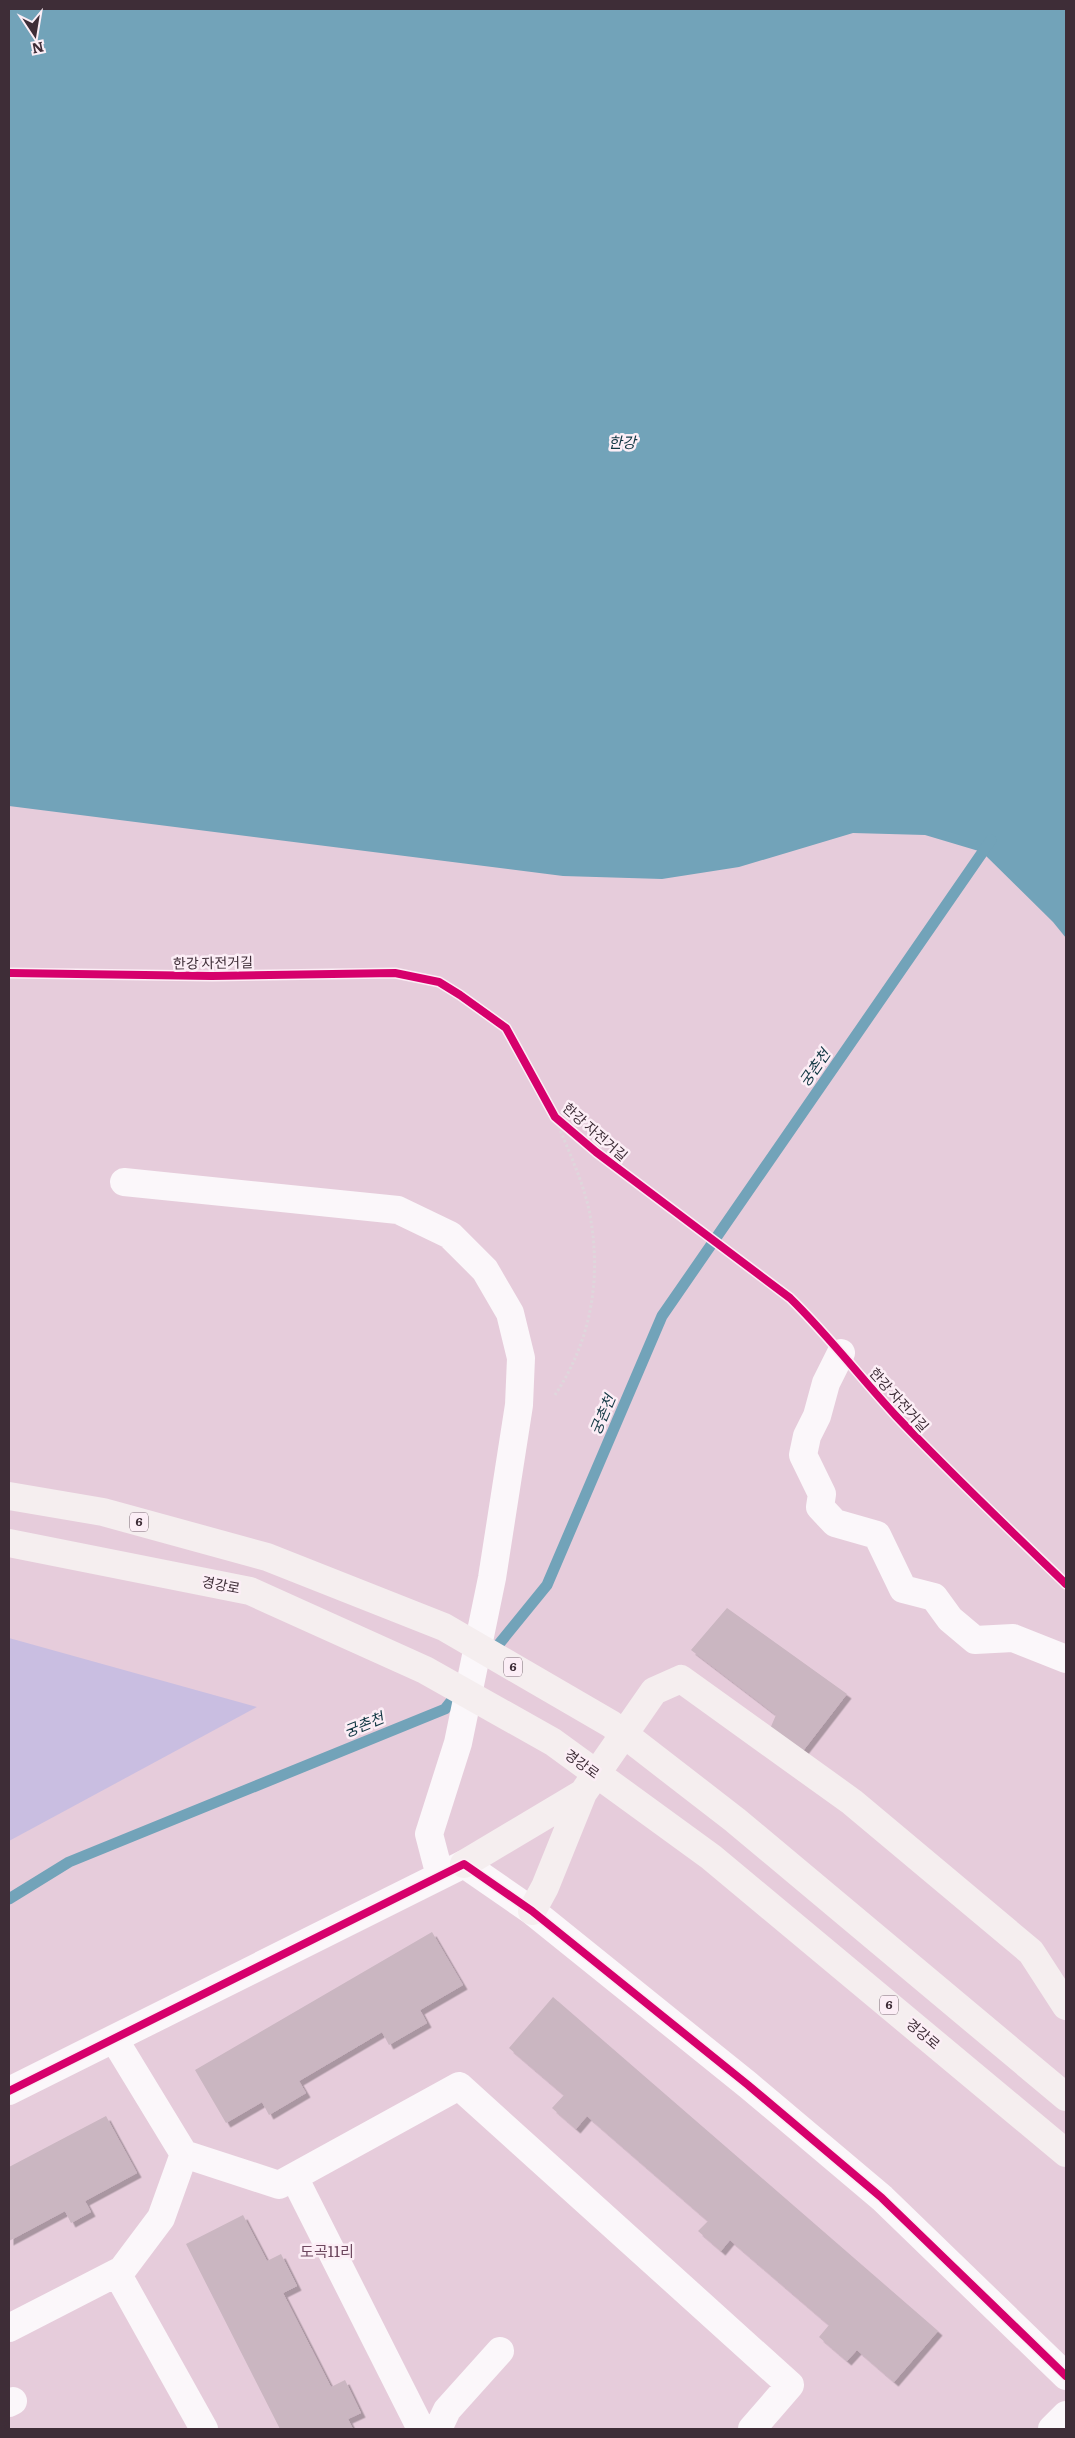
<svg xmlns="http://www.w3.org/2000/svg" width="1075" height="2438" font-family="Literata,'Noto Sans KR',serif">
  <defs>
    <filter id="shadow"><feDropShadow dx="4.5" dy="4.5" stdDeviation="0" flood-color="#0004"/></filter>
  </defs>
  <rect width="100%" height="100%" fill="#e6ccdb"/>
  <path fill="#c9bee1" d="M 9,1638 L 257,1707 L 9,1841 Z"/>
  <path fill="#72a3b9" d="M 9,9 L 1066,9 L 1066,938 L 1053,922 L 982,852 L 925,835 L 853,833 L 739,867 L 662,879 L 563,876 L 9,806 Z"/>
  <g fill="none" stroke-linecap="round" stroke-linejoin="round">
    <path stroke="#72a3b9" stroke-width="11" d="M 490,1655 L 547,1585 L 662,1316 L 991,840
      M 9,1899 L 69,1862 L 445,1709 L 460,1690"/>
  </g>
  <path fill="#cab6c1" filter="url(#shadow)" d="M 727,1608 L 847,1694 L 796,1760 L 766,1738 L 776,1715 L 691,1650 Z
    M 432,1932 L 463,1985 L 420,2010 L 427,2023 L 389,2045 L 382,2032 L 299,2081 L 306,2093 L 269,2115 L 262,2102 L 226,2123 L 195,2070 Z
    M 553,1997 L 938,2331 L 894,2382 L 857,2350 L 847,2361 L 819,2337 L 829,2325 L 730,2240 L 721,2251 L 698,2231 L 708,2221 L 587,2116 L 576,2129 L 552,2108 L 564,2095 L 509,2048 Z
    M 106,2116 L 137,2173 L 85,2201 L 91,2212 L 71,2223 L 65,2211 L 9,2241 L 9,2167 Z
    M 243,2215 L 267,2261 L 281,2254 L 297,2286 L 283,2293 L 331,2387 L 345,2380 L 361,2413 L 348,2419 L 353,2429 L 280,2429 L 186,2244 Z"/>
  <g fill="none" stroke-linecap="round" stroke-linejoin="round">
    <path stroke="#dfd7dc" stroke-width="3" stroke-dasharray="2.5 2.5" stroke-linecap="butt" d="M 555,1117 C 568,1151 586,1186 591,1221 C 601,1283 590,1342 555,1395"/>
    <path stroke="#fbf7fa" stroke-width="28" d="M 124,1182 L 398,1210 L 450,1235 L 485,1270 L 510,1313 L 521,1358 L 519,1405 L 492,1578 L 458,1743 L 429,1834 L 440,1876
      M 841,1353 L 826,1383 L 817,1416 L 807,1436 L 803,1455 L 822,1494 L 820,1507 L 835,1523 L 877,1535 L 903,1589 L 934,1597 L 950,1619 L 975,1640 L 1013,1638 L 1066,1659
      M 9,2091 L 464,1864 L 532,1911 L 748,2085 L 882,2198 L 1066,2376
      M 184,2154 L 279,2185 L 459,2086 L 790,2385 L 752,2429
      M 294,2177 L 421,2429
      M 117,2273 L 204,2429
      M 9,2328 L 122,2270 L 161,2218 L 184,2154 L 114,2039
      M 9,2403 L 13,2401
      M 438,2429 L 447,2410 L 500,2351
      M 1052,2429 L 1066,2415"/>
    <path stroke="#f5eeef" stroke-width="28" d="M 9,1496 L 103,1512 L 267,1557 L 444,1627 L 611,1724 L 735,1820 L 1066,2097
      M 9,1543 L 250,1591 L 425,1670 L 553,1742 L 711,1857 L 1066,2153
      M 464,1864 L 583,1793
      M 532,1911 L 545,1887 L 583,1793 L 654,1691 L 681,1679 L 852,1802 L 1031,1952 L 1066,2006"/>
    <g stroke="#fceef6" stroke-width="11">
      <path id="cycleway" d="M 9,973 L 212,976 L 395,973 L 439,982 L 460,995 L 506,1028 L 555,1117 L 596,1152 L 790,1298 C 828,1335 860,1377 896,1416 C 951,1474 1009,1529 1066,1584
        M 9,2091 L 464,1864 L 532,1911 L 748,2085 L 882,2198 L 1066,2376"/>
    </g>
    <use href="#cycleway" stroke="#d6006c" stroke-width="8"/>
  </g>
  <g text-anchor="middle" stroke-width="5" stroke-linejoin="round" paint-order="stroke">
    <g fill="#fceef6" stroke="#776770" stroke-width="1">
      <rect x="130" y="1512.5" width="18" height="19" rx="4"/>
      <rect x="504" y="1657.5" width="18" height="19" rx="4"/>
      <rect x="880" y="1995.5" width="18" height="19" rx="4"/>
    </g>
    <g font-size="12" font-weight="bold" fill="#3e2d37">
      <text x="139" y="1526">6</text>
      <text x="513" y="1671">6</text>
      <text x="889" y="2009">6</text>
    </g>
    <g font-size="14" fill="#3e2d37" stroke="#fceef6">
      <text transform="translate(213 963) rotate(-1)" y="5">한강 자전거길</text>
      <text transform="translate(595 1132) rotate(41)" y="5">한강 자전거길</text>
      <text transform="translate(899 1400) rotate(48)" y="5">한강 자전거길</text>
      <text transform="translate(221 1585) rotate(11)" y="5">경강로</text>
      <text transform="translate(582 1764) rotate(36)" y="5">경강로</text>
      <text transform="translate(923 2034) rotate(40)" y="5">경강로</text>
    </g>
    <g font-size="15" font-style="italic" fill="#103642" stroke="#fceef6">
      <text x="622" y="448">한강</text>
      <text transform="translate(815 1068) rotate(-55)" y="5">궁촌천</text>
      <text transform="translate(603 1415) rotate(-67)" y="5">궁촌천</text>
      <text transform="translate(364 1725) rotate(-22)" y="5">궁촌천</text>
    </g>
    <g font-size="15" fill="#6d475e" stroke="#fceef6">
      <text x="327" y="2257">도곡11리</text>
    </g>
  </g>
  <rect width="1075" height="2438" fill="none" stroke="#3e2d37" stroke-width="20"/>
  <g transform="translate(35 35) rotate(168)" stroke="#fceef6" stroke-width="4" paint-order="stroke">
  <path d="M0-4L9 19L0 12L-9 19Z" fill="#3e2d37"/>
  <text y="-8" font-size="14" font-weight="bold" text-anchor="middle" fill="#3e2d37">N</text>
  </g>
</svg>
